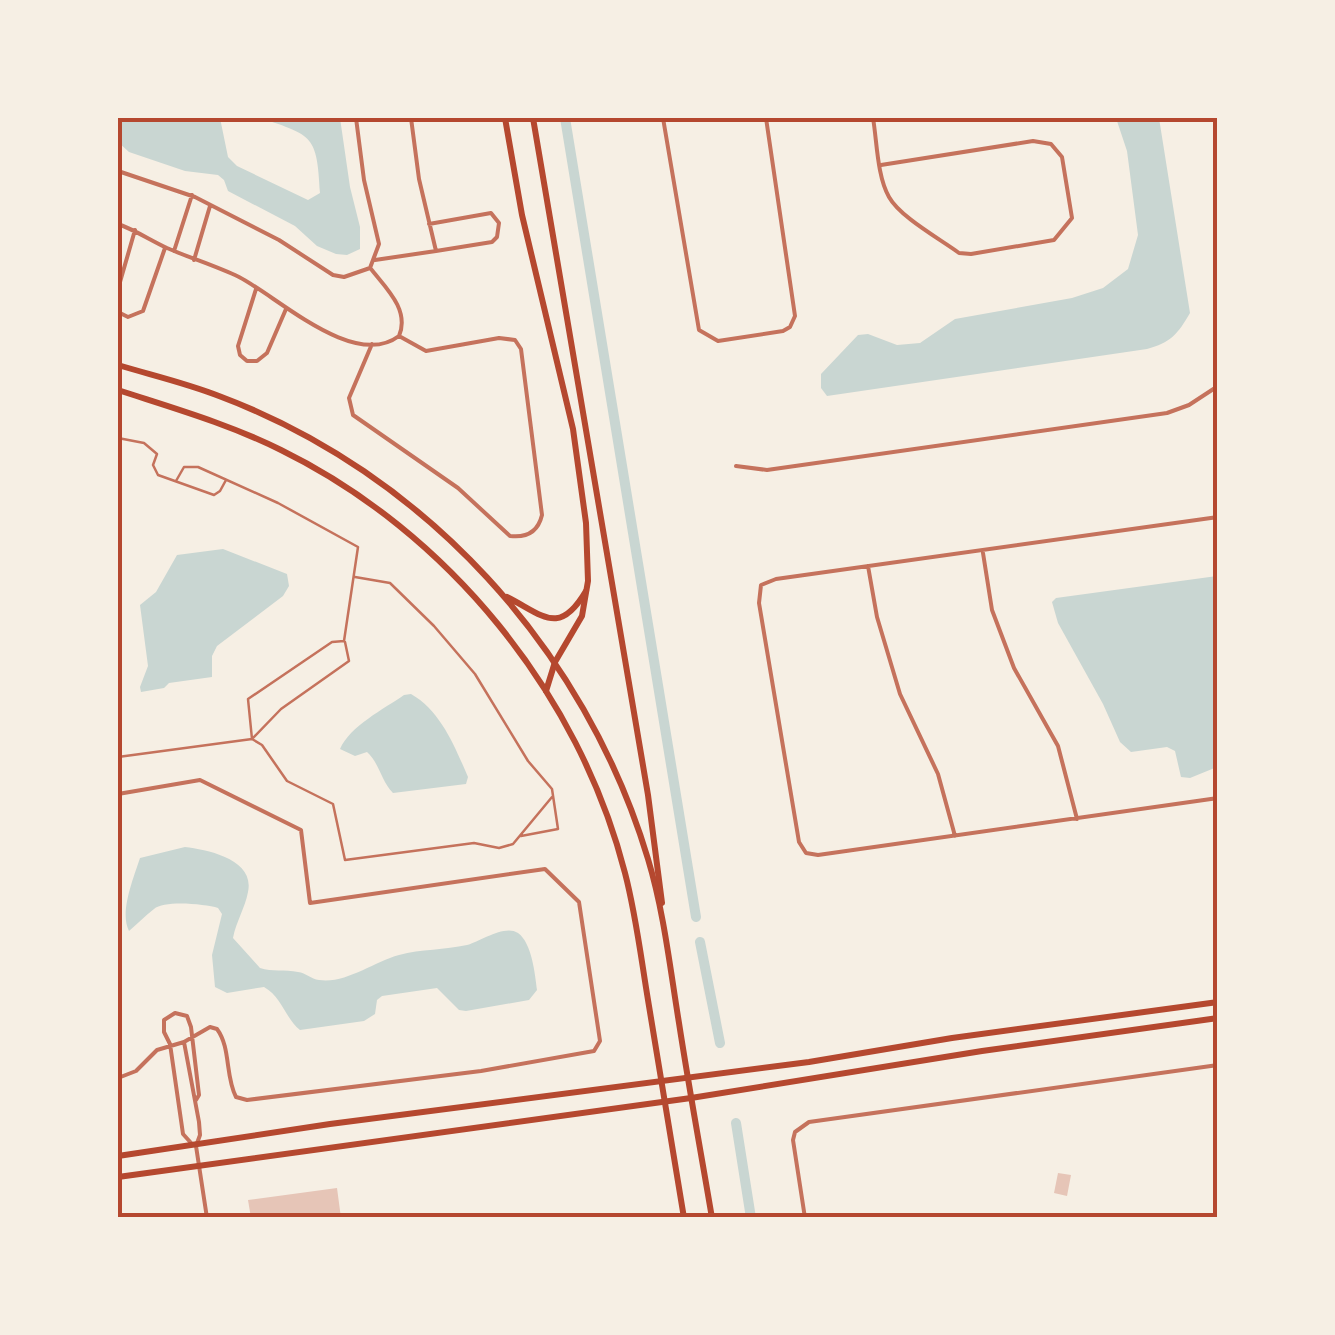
<svg xmlns="http://www.w3.org/2000/svg" width="1335" height="1335" font-family="Merriweather,serif">
  <rect width="100%" height="100%" fill="#f6efe4"/>
  <path fill="#c9d6d2" d="M 118,118 L 220,118 L 228,157 L 237,166 L 308,200 L 320,193 C 317,135 313,136 261,118 L 340,118 L 350,187 L 360,227 L 360,249 L 347,255 L 336,254 L 317,246 L 295,226 L 228,191 L 224,180 L 218,175 L 185,171 L 129,152 L 118,142 Z
    M 1116,118 L 1159,118 L 1190,313 C 1178,334 1170,343 1147,349 L 827,396 L 821,388 L 821,374 L 858,335 L 868,334 L 897,345 L 920,343 L 955,319 L 1072,298 L 1103,288 L 1128,269 L 1138,235 L 1127,151 Z
    M 223,549 L 287,574 L 289,586 L 283,596 L 217,646 L 212,656 L 212,677 L 169,683 L 164,688 L 141,692 L 140,687 L 148,666 L 140,605 L 156,592 L 177,555 Z
    M 1217,576 L 1217,767 L 1190,778 L 1181,777 L 1175,751 L 1167,747 L 1131,752 L 1120,742 L 1103,704 L 1058,623 L 1052,602 L 1056,598 Z
    M 411,694 C 441,711 455,747 468,777 L 466,784 L 393,793 C 381,781 380,764 367,752 L 355,756 L 340,749 C 350,726 384,709 404,695 Z
    M 185,847 C 208,850 255,859 248,892 C 245,908 236,922 233,938 L 260,968 C 272,972 285,969 298,972 C 306,973 311,979 319,980 C 346,984 373,962 399,955 C 421,949 445,950 467,945 C 481,941 505,924 518,933 C 532,943 535,974 537,990 L 529,1000 L 466,1011 L 459,1010 L 437,988 L 382,996 L 377,1000 L 375,1014 L 364,1021 L 300,1030 C 285,1018 282,997 264,987 L 227,993 L 215,987 L 212,955 L 222,914 L 218,908 C 205,904 164,900 154,909 C 145,916 138,923 129,931 C 119,912 134,877 140,858 Z"/>
  <g fill="none" stroke-linecap="round" stroke-linejoin="round">
    <path stroke="#c9d6d2" stroke-width="10" d="M 565,118 L 696,917
      M 700,942 L 720,1043
      M 736,1123 L 751,1218"/>
  </g>
  <path fill="#e6c5b7" d="M 1058,1173 L 1071,1175 L 1067,1196 L 1054,1193 Z
    M 337,1188 L 341,1218 L 251,1218 L 248,1200 Z"/>
  <g fill="none" stroke-linecap="round" stroke-linejoin="round">
    <path stroke="#c5725c" stroke-width="2.5" d="M 118,438 L 144,443 L 157,454 L 153,465 L 158,475 L 214,495 L 220,491 L 226,480
      M 176,481 L 184,467 L 198,467 L 278,503 L 358,547 L 344,641 L 332,642 L 248,699 L 252,739 L 262,745 L 287,781 L 333,804 L 345,860 L 474,843 L 499,848 L 513,844 L 552,797
      M 355,577 L 390,583 L 434,626 L 475,674 L 528,761 L 552,789 L 558,829 L 521,836
      M 118,757 L 252,739 L 281,709 L 349,661 L 345,642"/>
    <path stroke="#c5725c" stroke-width="4" d="M 663,118 L 699,330 L 718,341 L 783,331 L 790,327 L 795,316 L 766,118
      M 873,118 C 877,141 877,176 889,197 C 900,217 940,239 959,253 L 971,254 L 1054,240 L 1072,218 L 1062,157 L 1051,144 L 1033,141 L 881,165
      M 118,171 L 195,197 L 279,240 L 333,275 L 344,277 L 370,268 L 379,244 L 364,180 L 356,118
      M 118,224 C 135,230 150,240 167,248 C 190,258 216,266 239,277 C 278,297 354,370 399,336 C 410,310 386,288 371,269
      M 429,224 L 491,213 L 499,223 L 497,237 L 492,242 L 436,251
      M 174,251 L 192,195
      M 194,260 L 210,206
      M 375,260 L 436,251 L 419,179 L 411,118
      M 118,289 L 135,230
      M 256,289 L 238,346 L 240,355 L 247,361 L 257,361 L 267,353 L 286,309
      M 118,312 L 128,317 L 143,311 L 165,248
      M 372,344 L 349,398 L 353,415 L 458,488 L 510,536 C 527,538 538,532 542,515 L 521,349 L 515,340 L 499,338 L 426,351 L 399,336
      M 736,466 L 767,470 L 1167,413 L 1189,405 L 1218,386
      M 1218,517 L 776,579 L 761,585 L 759,603 L 799,842 L 806,853 L 818,855 L 1218,798
      M 983,553 L 992,610 L 1014,668 L 1058,746 L 1077,819
      M 868,566 L 877,617 L 900,694 L 938,774 L 955,836
      M 118,794 L 200,780 L 301,830 L 310,903 L 545,869 L 579,902 L 600,1041 L 594,1051 L 481,1071 L 247,1100 L 236,1097 C 225,1076 231,1048 217,1029 L 210,1027 L 184,1042 L 157,1050 L 136,1071 L 118,1078
      M 184,1042 L 199,1122 L 200,1135 L 196,1146 L 207,1218
      M 192,1144 L 183,1134 L 170,1044 L 164,1032 L 164,1020 L 175,1013 L 187,1016 L 191,1027 L 199,1095 L 196,1100
      M 805,1218 L 793,1140 L 795,1132 L 809,1122 L 1218,1065"/>
    <path stroke="#b5482f" stroke-width="6" d="M 505,118 L 522,215 L 573,429 L 586,523 L 588,581 L 582,616 L 555,662 L 546,691
      M 533,118 L 648,795 L 662,903
      M 118,1156 L 330,1124 L 809,1062 L 952,1038 L 1218,1002
      M 118,1177 L 691,1098 L 982,1051 L 1218,1018"/>
    <path stroke="#b5482f" stroke-width="6" d="M 118,365 C 151,375 186,383 219,396 C 425,473 585,649 648,859 C 664,912 670,968 679,1023 C 689,1088 701,1153 712,1218
      M 118,390 C 173,408 229,424 281,450 C 448,532 579,693 625,873 C 636,915 641,958 648,1000 C 660,1073 672,1145 684,1218
      M 507,597 C 543,615 559,637 586,591"/>
  </g>
  <rect width="1335" height="1335" fill="none" stroke="#f6efe4" stroke-width="240"/>
  <rect x="120" y="120" width="1095" height="1095" fill="none" stroke="#b5482f" stroke-width="4"/>
</svg>
